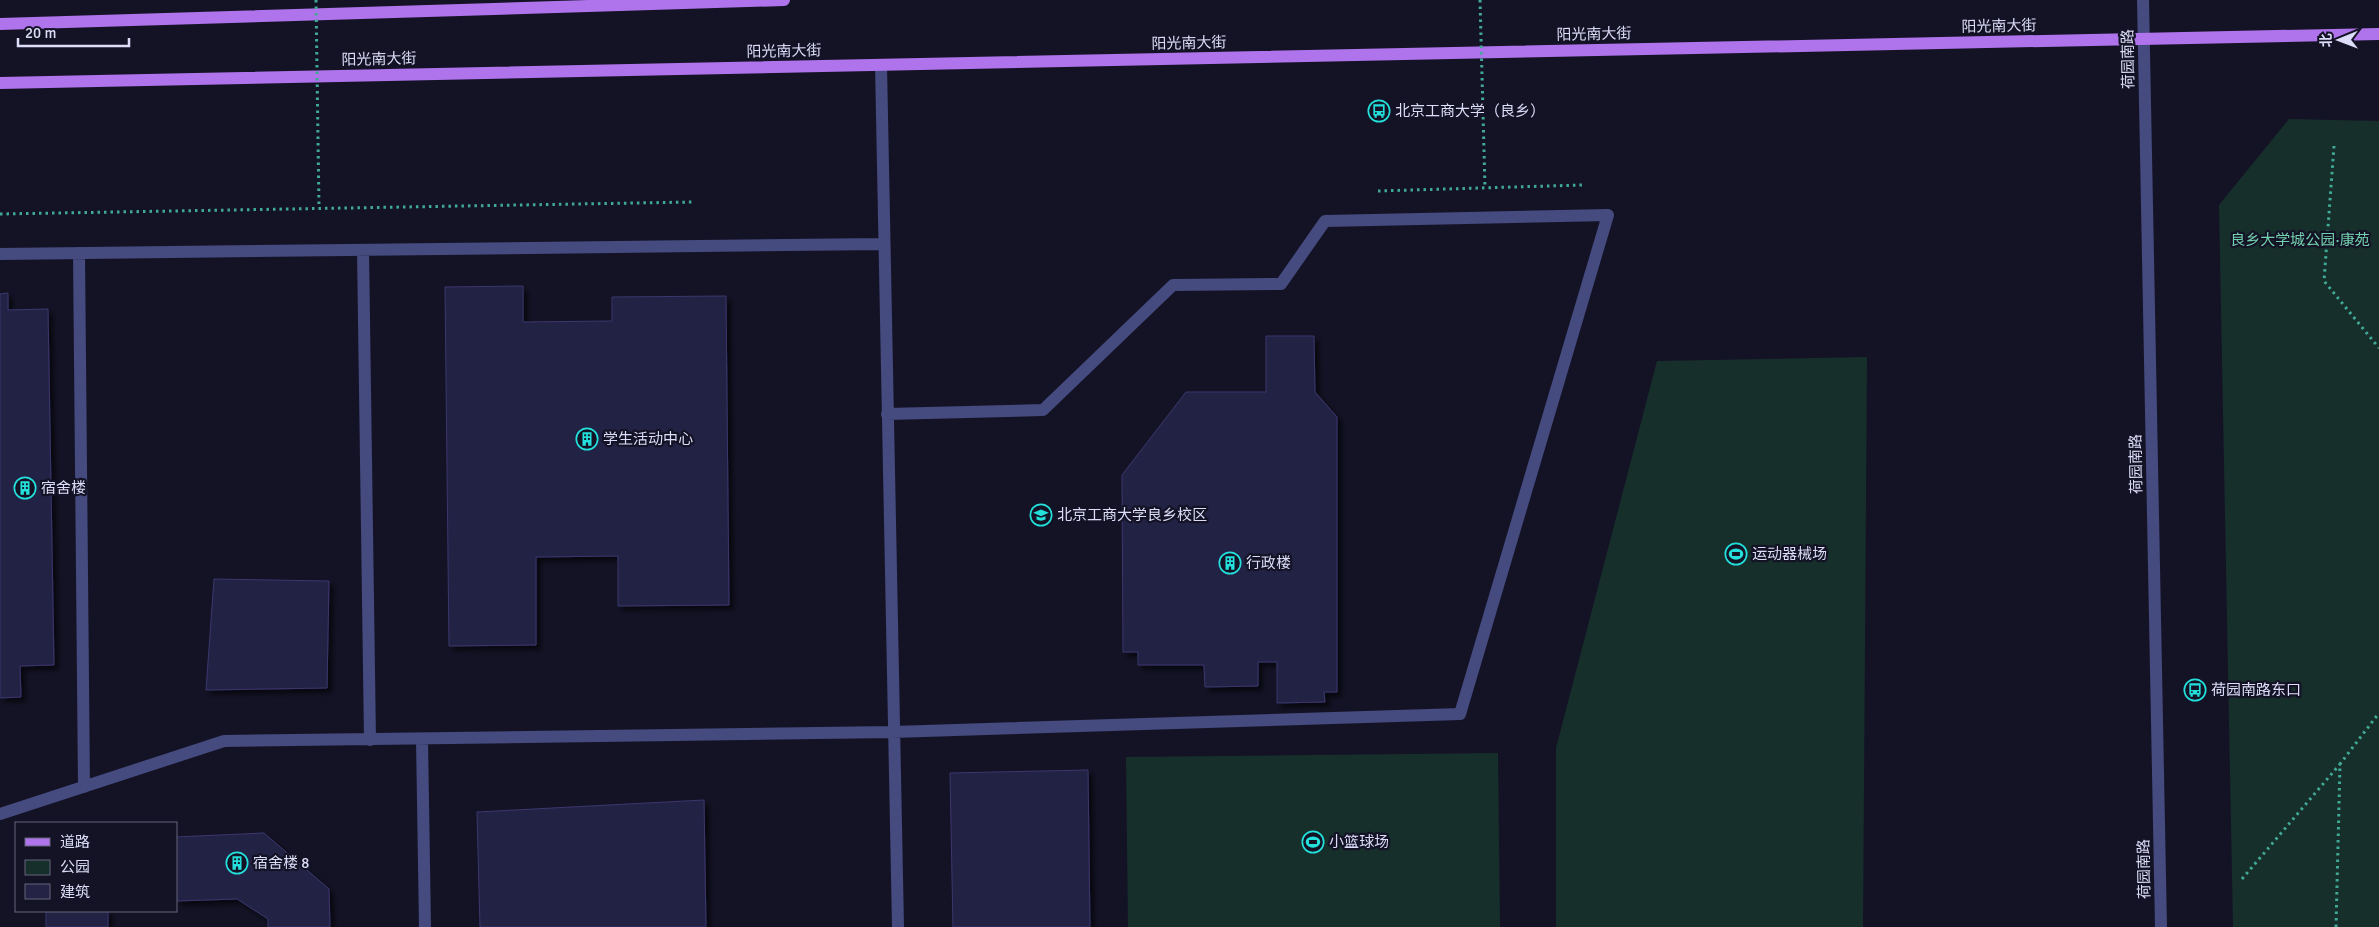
<svg xmlns="http://www.w3.org/2000/svg" width="2379" height="927" font-family="Signika,'Noto Sans SC',sans-serif">
  <defs>
    <filter id="shadow"><feDropShadow dx="4.5" dy="4.5" stdDeviation="2.5" flood-color="#0009"/></filter>
  </defs>
  <rect width="100%" height="100%" fill="#141326"/>
  <path fill="#172f2b" d="M 2289,119 L 2379,121 L 2379,927 L 2233,927 L 2219,205 Z
    M 1867,357 L 1863,927 L 1556,927 L 1556,748 L 1657,361 Z
    M 1498,753 L 1500,927 L 1128,927 L 1126,757 Z"/>
  <path fill="#242245" stroke="#3b376d" filter="url(#shadow)" d="M 523,286 L 523,322 L 612,321 L 612,297 L 726,296 L 729,605 L 618,606 L 618,556 L 536,557 L 536,645 L 449,646 L 445,287 Z
    M 8,293 L 8,310 L 48,309 L 54,665 L 20,666 L 21,697 L 0,698 L 0,294 Z
    M 1266,336 L 1314,336 L 1315,392 L 1337,417 L 1337,692 L 1324,692 L 1325,702 L 1277,703 L 1277,662 L 1258,662 L 1258,686 L 1205,687 L 1204,665 L 1138,665 L 1138,652 L 1123,652 L 1122,475 L 1186,392 L 1266,392 Z
    M 214,579 L 329,581 L 327,688 L 206,690 Z
    M 1088,770 L 1090,927 L 953,927 L 950,773 Z
    M 704,800 L 706,927 L 480,927 L 477,812 Z
    M 264,833 L 329,889 L 330,927 L 268,927 L 268,919 L 237,899 L 176,901 L 176,837 Z
    M 46,911 L 108,911 L 108,927 L 46,927 Z"/>
  <g fill="none" stroke-linecap="round" stroke-linejoin="round">
    <path stroke="#41aa97" stroke-width="3" stroke-dasharray="2.5 4" stroke-linecap="butt" d="M 2334,146 L 2324,281 L 2379,348
      M 1378,191 L 1582,185
      M 0,214 L 693,202
      M 2242,879 L 2340,764
      M 2336,927 L 2340,764 L 2379,713"/>
    <path stroke="#454a7f" stroke-width="12" d="M 2143,0 L 2161,927
      M 881,65 L 898,927
      M 363,250 L 370,740
      M 79,253 L 84,787
      M 0,254 L 883,244
      M 422,739 L 425,927
      M 0,814 L 224,741 L 893,732 L 1460,714 L 1608,215 L 1325,221 L 1281,284 L 1173,285 L 1043,410 L 887,414"/>
    <path stroke="#af73ec" stroke-width="12" d="M 0,24 L 784,0
      M 0,83 L 2379,34"/>
    <path stroke="#41aa97" stroke-width="3" stroke-dasharray="2.5 4" stroke-linecap="butt" d="M 316,0 L 319,208
      M 1480,0 L 1485,188"/>
  </g>
  <defs>
    <g id="bus-ring" transform="scale(1.125)"><circle r="9.5" fill="#141326" stroke="#23e0db" stroke-width="1.5"/><path d="M-5-6H5V4H4V6H2V4H-2V6H-4V4H-5ZM-3.5-4V0h7V-4ZM-3.5 1.2v1.5H-2V1.2ZM2 1.2v1.5H3.5V1.2Z" fill="#23e0db"/></g>
    <g id="building-ring" transform="scale(1.125)"><circle r="9.5" fill="#141326" stroke="#23e0db" stroke-width="1.5"/><path d="M-4-6H4V6H1V3H-1V6H-4ZM-2.5-4.3h1.7v1.8h-1.7ZM.8-4.3h1.7v1.8H.8ZM-2.5-1h1.7V.8h-1.7ZM.8-1h1.7V.8H.8Z" fill="#23e0db"/></g>
    <g id="university-ring" transform="scale(1.125)"><circle r="9.5" fill="#141326" stroke="#23e0db" stroke-width="1.5"/><path d="M0-5L7-2L0 1L-7-2ZM-4 1L0 2.5L4 1V4Q0 6-4 4Z" fill="#23e0db"/></g>
    <g id="stadium-ring" transform="scale(1.125)"><circle r="9.5" fill="#141326" stroke="#23e0db" stroke-width="1.5"/><path d="M0-5a6.5 5 0 1 0 0 10a6.5 5 0 1 0 0-10ZM-3.5-1.8h7v3.6h-7Z" fill="#23e0db"/></g>
  </defs>
  <g fill-rule="evenodd">
    <use href="#bus-ring" x="1379" y="111"/>
    <use href="#building-ring" x="587" y="439"/>
    <use href="#building-ring" x="25" y="488"/>
    <use href="#university-ring" x="1041" y="515"/>
    <use href="#stadium-ring" x="1736" y="554"/>
    <use href="#building-ring" x="1230" y="563"/>
    <use href="#bus-ring" x="2195" y="690"/>
    <use href="#stadium-ring" x="1313" y="842"/>
    <use href="#building-ring" x="237" y="863"/>
  </g>
  <g text-anchor="middle" stroke-width="4.5" stroke-linejoin="round" paint-order="stroke">
    <g font-size="15" fill="#ddddfa" stroke="#141326">
      <text transform="translate(1999 26) rotate(-1)" y="5">阳光南大街</text>
      <text transform="translate(1594 34) rotate(-1)" y="5">阳光南大街</text>
      <text transform="translate(1189 43) rotate(-1)" y="5">阳光南大街</text>
      <text transform="translate(784 51) rotate(-1)" y="5">阳光南大街</text>
      <text transform="translate(379 59) rotate(-1)" y="5">阳光南大街</text>
      <text transform="translate(2128 59) rotate(-91)" y="5">荷园南路</text>
      <text transform="translate(2136 464) rotate(-91)" y="5">荷园南路</text>
      <text transform="translate(2144 869) rotate(-91)" y="5">荷园南路</text>
    </g>
    <g font-size="15" fill="#ddddfa" stroke="#141326" text-anchor="start">
      <text x="1395" y="116">北京工商大学（良乡）</text>
      <text x="603" y="444">学生活动中心</text>
      <text x="41" y="493">宿舍楼</text>
      <text x="1057" y="520">北京工商大学良乡校区</text>
      <text x="1752" y="559">运动器械场</text>
      <text x="1246" y="568">行政楼</text>
      <text x="2211" y="695">荷园南路东口</text>
      <text x="1329" y="847">小篮球场</text>
      <text x="253" y="868">宿舍楼 8</text>
    </g>
    <g font-size="15" fill="#72d1ad" stroke="#141326">
      <text x="2300" y="245">良乡大学城公园·康苑</text>
    </g>
  </g>
  <rect x="15" y="822" width="162" height="90" fill="#141326" stroke="#64647b"/>
  <rect x="25" y="838" width="25" height="8" fill="#af73ec" stroke="#64647b"/>
  <text x="60" y="847" font-size="15" fill="#ddddfa">道路</text>
  <rect x="25" y="860" width="25" height="15" fill="#172f2b" stroke="#64647b"/>
  <text x="60" y="872" font-size="15" fill="#ddddfa">公园</text>
  <rect x="25" y="884" width="25" height="15" fill="#242245" stroke="#64647b"/>
  <text x="60" y="897" font-size="15" fill="#ddddfa">建筑</text>
  <g transform="translate(2339 40) rotate(269)" stroke="#141326" stroke-width="4" paint-order="stroke">
  <path d="M0-4L9 19L0 12L-9 19Z" fill="#ddddfa"/>
  <text y="-8" font-size="14" font-weight="bold" text-anchor="middle" fill="#ddddfa">北</text>
  </g>
  <path d="M18 38v8h111v-8" fill="none" stroke="#ddddfa" stroke-width="2.5"/>
  <text x="25" y="38" font-size="15" fill="#ddddfa" stroke="#141326" stroke-width="4" paint-order="stroke">20 m</text>
</svg>
